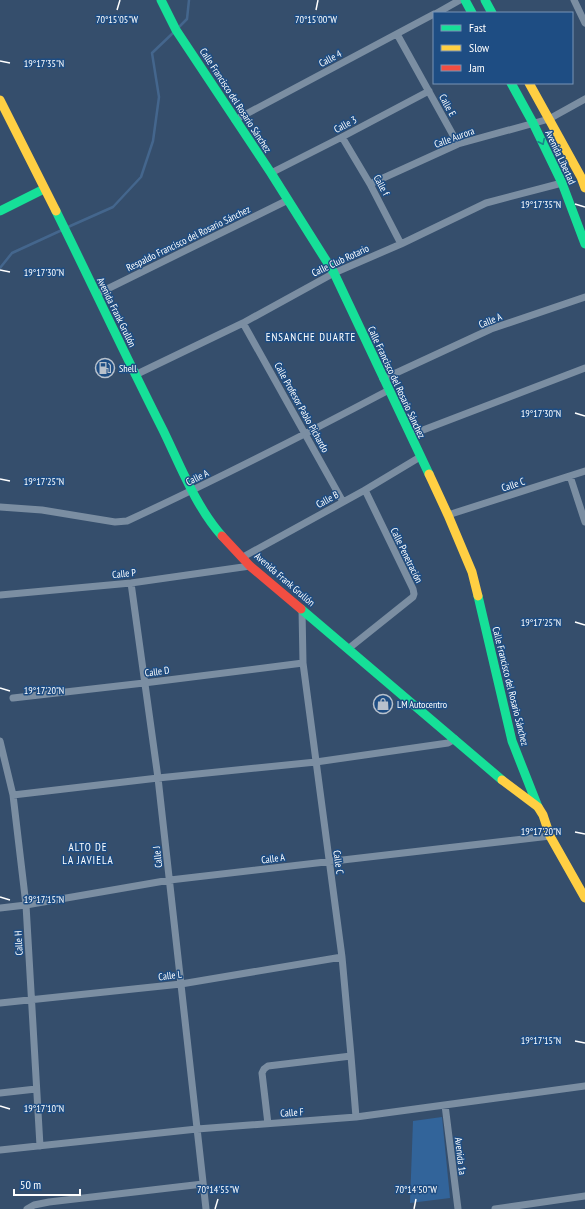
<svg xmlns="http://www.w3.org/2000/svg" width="585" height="1209" font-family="'PT Sans Narrow',sans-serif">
  <rect width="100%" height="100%" fill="#354e6c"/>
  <path fill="#32649a" d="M 442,1117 L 450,1198 L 410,1203 L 413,1121 Z"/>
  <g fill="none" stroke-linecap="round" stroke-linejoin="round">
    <path stroke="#44668d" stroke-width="2.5" d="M 178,28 L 187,19 L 189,0
      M 68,227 L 113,207 L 141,177 L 153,141 L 159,97 L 152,53 L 173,33
      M 0,268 L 12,253 L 62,230"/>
    <path stroke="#7b8ea2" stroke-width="7" d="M 574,0 L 585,23
      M 437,13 L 460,0
      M 397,34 L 458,144
      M 235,120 L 434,14
      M 342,137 L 370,184 L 401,244
      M 271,173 L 342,137 L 429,91
      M 370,184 L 458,144 L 549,119 L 585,99
      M 97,294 L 288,200
      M 243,323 L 343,502
      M 135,375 L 243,323 L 334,273 L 401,244 L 486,203 L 562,183
      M 383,379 L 491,329 L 585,297
      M 410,435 L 585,368
      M 570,476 L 585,522
      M 0,507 L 42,510 L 115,522 L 127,521 C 216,480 302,436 389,390
      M 448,515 L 585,471
      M 243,557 L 365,490 L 420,457
      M 131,583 L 158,778 L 206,1209
      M 0,595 L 131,583 L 250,566
      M 302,609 L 303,663 L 342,957 L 351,1056 L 356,1117
      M 348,649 L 413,597 L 414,594 L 413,589 L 365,490
      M 13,698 L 144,683 L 303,663
      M 0,741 L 13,795 L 26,905 L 40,1146
      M 13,795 L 158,778 L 316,762 L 448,743 L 455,739
      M 0,908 L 26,905 L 170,880 L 550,836
      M 0,1003 L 181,984 L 342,957
      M 0,1093 L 36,1089
      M 445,1105 L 458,1209
      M 268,1124 L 262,1073 L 264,1069 L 268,1066 L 351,1056
      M 0,1150 L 197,1129 L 356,1117 L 585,1086
      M 27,1209 L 34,1205 L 49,1202 L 203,1184
      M 495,1209 L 585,1196"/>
    <path stroke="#16e098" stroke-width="9" d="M 161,0 L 176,30 L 271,173 L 334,273 L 429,474
      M 465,0 L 472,13
      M 485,0 L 492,13
      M 511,83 L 533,123 L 562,183 L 585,244
      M 0,211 L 44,189
      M 56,211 C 92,284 126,357 163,430 C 180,465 196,507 222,536
      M 478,596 L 512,741 L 538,807
      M 301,609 L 502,780"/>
    <path stroke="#ffcf43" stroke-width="9" d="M 529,83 L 581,177 L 585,188
      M 0,100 L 56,211
      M 429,474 L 448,515 L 472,572 L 478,596
      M 502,780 L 538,807 L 543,815 L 550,836 L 585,898"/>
    <path stroke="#f24e42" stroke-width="9" d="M 222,536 L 250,566 L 301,609"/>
  </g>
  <defs><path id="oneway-chevron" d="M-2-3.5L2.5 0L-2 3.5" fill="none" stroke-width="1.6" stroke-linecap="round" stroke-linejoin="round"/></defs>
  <use stroke="#1b808a" href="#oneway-chevron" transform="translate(542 142) rotate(64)"/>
  <path fill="none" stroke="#fff" stroke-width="1.5" d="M 117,10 L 120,0M 316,10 L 318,0M 0,61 L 10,63M 575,204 L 585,207M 0,270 L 10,272M 575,413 L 585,416M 0,479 L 10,481M 575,622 L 585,625M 0,688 L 10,691M 575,832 L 585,834M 0,897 L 10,900M 575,1041 L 585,1043M 0,1106 L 10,1109M 215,1209 L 218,1199M 414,1209 L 416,1199"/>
  <defs>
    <g id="fuel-ring" transform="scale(1)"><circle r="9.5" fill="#1e4d83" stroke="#b8c1cc" stroke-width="1.5"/><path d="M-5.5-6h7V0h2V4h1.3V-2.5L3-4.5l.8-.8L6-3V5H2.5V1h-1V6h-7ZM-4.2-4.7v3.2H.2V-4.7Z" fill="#b8c1cc"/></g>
    <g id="shop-ring" transform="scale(1)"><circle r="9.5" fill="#1e4d83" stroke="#b8c1cc" stroke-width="1.5"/><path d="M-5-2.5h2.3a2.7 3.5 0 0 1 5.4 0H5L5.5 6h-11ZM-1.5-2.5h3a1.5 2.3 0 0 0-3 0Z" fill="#b8c1cc"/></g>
  </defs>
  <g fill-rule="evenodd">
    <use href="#fuel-ring" x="105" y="368"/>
    <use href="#shop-ring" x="383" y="704"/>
  </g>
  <g text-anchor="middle" stroke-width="3" stroke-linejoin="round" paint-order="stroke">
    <g font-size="10" fill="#fff" stroke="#1e4d83">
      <text transform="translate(330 58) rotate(-28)" y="4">Calle 4</text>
      <text transform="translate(236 100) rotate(57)" y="4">Calle Francisco del Rosario Sánchez</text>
      <text transform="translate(448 105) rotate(61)" y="4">Calle E</text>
      <text transform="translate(345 124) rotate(-28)" y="4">Calle 3</text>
      <text transform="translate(454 137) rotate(-20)" y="4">Calle Aurora</text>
      <text transform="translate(561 157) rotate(65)" y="4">Avenida Libertad</text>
      <text transform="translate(382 185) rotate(61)" y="4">Calle f</text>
      <text transform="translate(188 238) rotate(-26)" y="4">Respaldo Francisco del Rosario Sánchez</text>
      <text transform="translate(340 260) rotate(-25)" y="4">Calle Club Rotario</text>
      <text transform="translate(117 312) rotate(64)" y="4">Avenida Frank Grullón</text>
      <text transform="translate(490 320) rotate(-22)" y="4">Calle A</text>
      <text transform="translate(397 382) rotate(65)" y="4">Calle Francisco del Rosario Sánchez</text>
      <text transform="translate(302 407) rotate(61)" y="4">Calle Profesor Pablo Pichardo</text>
      <text transform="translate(197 477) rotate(-26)" y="4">Calle A</text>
      <text transform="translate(513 484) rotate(-18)" y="4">Calle C</text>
      <text transform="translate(327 499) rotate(-29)" y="4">Calle B</text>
      <text transform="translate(407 555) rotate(64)" y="4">Calle Penetración</text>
      <text transform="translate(124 573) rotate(-6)" y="4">Calle P</text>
      <text transform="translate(285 579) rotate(41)" y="4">Avenida Frank Grullón</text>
      <text transform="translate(157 671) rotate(-7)" y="4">Calle D</text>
      <text transform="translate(511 686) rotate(76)" y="4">Calle Francisco del Rosario Sánchez</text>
      <text transform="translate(157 857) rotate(-97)" y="4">Calle J</text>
      <text transform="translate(273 858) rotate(-7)" y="4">Calle A</text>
      <text transform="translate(339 862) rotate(82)" y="4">Calle C</text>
      <text transform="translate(18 943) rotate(-93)" y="4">Calle H</text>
      <text transform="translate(170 975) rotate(-7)" y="4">Calle L</text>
      <text transform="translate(292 1112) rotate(-4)" y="4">Calle F</text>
      <text transform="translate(461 1156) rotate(83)" y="4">Avenida 1a</text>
    </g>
    <g font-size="10" fill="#fff" stroke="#1e4d83" text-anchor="start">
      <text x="119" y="372">Shell</text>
      <text x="397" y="708">LM Autocentro</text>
    </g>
    <g font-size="11" letter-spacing="1" fill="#fff" stroke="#1e4d83">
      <text x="311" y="341">ENSANCHE DUARTE</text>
      <text x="88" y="851">ALTO DE<tspan x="88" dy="13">LA JAVIELA</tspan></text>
    </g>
  </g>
  <g font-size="10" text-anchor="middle" fill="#fff" stroke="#1e4d83" stroke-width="3" stroke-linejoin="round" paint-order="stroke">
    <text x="117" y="23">70°15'05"W</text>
    <text x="316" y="23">70°15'00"W</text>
    <text x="44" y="67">19°17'35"N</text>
    <text x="541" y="208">19°17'35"N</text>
    <text x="44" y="276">19°17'30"N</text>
    <text x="541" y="417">19°17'30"N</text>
    <text x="44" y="485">19°17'25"N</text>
    <text x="541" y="626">19°17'25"N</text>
    <text x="44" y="694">19°17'20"N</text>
    <text x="541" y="835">19°17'20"N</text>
    <text x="44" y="903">19°17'15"N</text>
    <text x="541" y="1044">19°17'15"N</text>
    <text x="44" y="1112">19°17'10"N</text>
    <text x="218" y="1193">70°14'55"W</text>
    <text x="416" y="1193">70°14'50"W</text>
  </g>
  <rect x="433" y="12" width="140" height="72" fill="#1e4d83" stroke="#7894b5"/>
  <rect x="441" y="25" width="20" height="6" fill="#16e098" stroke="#7894b5"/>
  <text x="469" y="32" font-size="12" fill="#ffffff">Fast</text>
  <rect x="441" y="45" width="20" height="6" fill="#ffcf43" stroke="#7894b5"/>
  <text x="469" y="52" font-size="12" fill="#ffffff">Slow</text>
  <rect x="441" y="65" width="20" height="6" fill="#f24e42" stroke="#7894b5"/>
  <text x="469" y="72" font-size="12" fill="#ffffff">Jam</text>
  <path d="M14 1189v6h66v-6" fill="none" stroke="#ffffff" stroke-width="2"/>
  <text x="20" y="1189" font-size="12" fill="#ffffff" stroke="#1e4d83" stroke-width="3" paint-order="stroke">50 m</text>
</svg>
